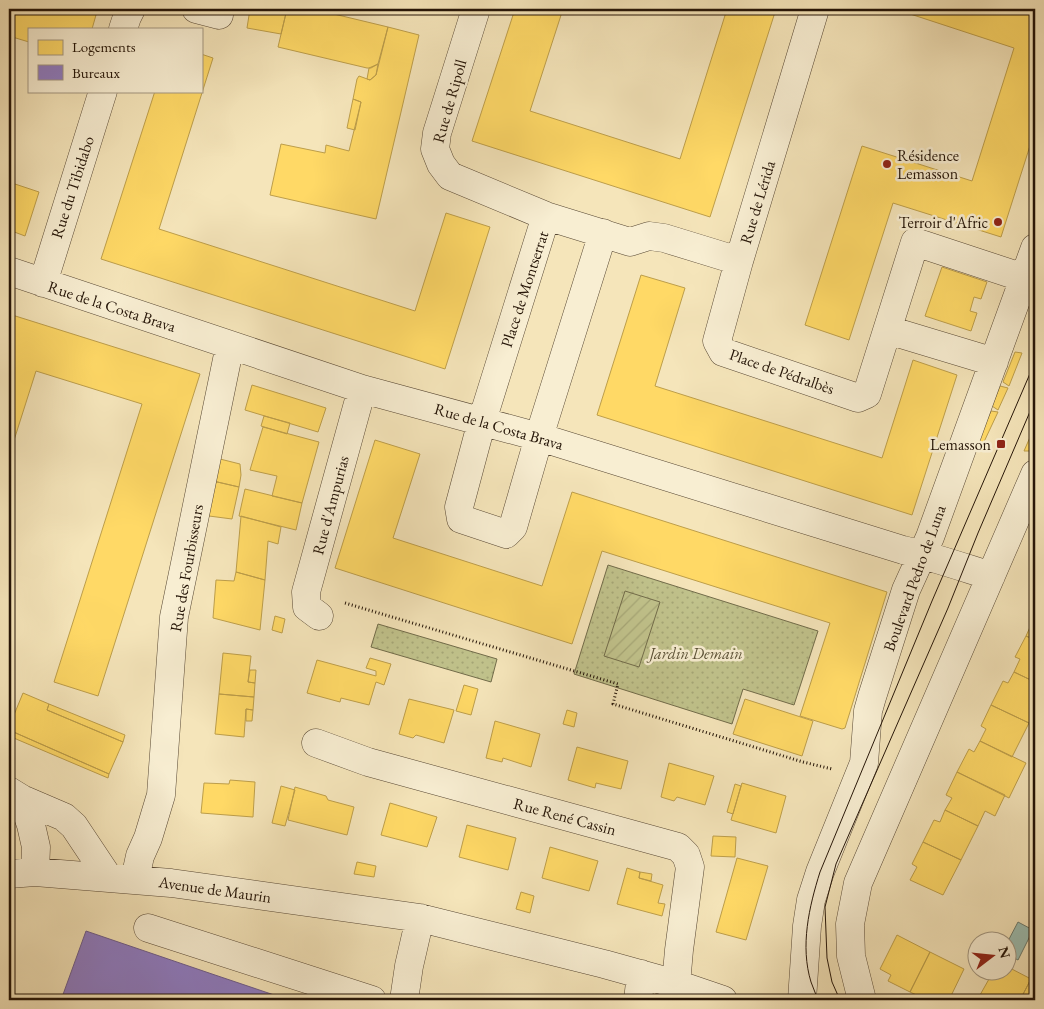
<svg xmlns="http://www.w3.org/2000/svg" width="1044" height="1009" font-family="'EB Garamond',serif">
  <defs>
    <pattern id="park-dots" width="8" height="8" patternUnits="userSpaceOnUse" patternTransform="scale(1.25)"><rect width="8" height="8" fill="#c1c38c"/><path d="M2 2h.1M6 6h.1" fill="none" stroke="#a6a777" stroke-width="1.8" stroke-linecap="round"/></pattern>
    <pattern id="garden-furrows" width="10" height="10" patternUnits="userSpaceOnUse" patternTransform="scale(1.25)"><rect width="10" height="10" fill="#c1c38c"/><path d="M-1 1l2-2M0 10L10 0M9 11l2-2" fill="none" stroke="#a6a777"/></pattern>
  </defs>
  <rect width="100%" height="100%" fill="#f5e5ba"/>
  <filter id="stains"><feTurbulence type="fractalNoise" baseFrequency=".004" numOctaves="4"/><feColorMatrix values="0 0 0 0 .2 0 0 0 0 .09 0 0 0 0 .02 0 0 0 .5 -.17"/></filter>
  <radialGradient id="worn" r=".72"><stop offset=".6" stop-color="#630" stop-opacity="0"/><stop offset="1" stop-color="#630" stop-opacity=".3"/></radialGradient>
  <path fill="url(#park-dots)" stroke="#726c4a" d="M 608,565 L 818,631 L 794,705 L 743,689 L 732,724 L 574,674 Z
    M 378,624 L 497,659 L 491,682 L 371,647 Z"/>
  <path fill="url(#garden-furrows)" stroke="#726c4a" d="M 625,591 L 660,602 L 639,667 L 604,656 Z"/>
  <path fill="#9cbfb3" stroke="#6c7b6e" d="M 1018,922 L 1033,930 L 1018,960 L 1006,954 L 1007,943 Z"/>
  <path fill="#ffd966" stroke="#bd9e4a" d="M 9,9 L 77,9 L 96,15 L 92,29 L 29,29 L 29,42 L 9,36 Z
    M 250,9 L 287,9 L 281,34 L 247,28 Z
    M 287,9 L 313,9 L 388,27 L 378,64 L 371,68 L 367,68 L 278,47 Z
    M 515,9 L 563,9 L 530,111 L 680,159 L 727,9 L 726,9 L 776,9 L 710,217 L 472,141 Z
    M 895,9 L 1035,9 L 1035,130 L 1001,237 L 893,203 L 849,340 L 805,325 L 862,146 L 972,181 L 1014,48 Z
    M 388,27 L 419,35 L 376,219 L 270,195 L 281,144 L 325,153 L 326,145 L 349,151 L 361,102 L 353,99 L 357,79 L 359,76 L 370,80 L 376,75 Z
    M 201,54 L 213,58 L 159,229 L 415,311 L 446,213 L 490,227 L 445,369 L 101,259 L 155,91 L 201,91 Z
    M 378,64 L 376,75 L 370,80 L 367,79 L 369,68 Z
    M 353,99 L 361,102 L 355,130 L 347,128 Z
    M 9,182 L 39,192 L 25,236 L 9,230 Z
    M 942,267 L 987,282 L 981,299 L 974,297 L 970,311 L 977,313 L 971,331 L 925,316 Z
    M 641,275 L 685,288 L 655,386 L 882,458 L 913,360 L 957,375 L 912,515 L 597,415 Z
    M 9,314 L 200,374 L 98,696 L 54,682 L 142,404 L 36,371 L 9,456 Z
    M 1015,352 L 1022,353 L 1009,386 L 1003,382 Z
    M 252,385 L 326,408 L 318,432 L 245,410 Z
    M 1000,386 L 1008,388 L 998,410 L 992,406 Z
    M 991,411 L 998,412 L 983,444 L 978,441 Z
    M 264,416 L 290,423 L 287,434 L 261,426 Z
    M 263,427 L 319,442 L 302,503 L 272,496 L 277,476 L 250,470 Z
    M 1034,428 L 1035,443 L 1032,451 L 1024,451 Z
    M 375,440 L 420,454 L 393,538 L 542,586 L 572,492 L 887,592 L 845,728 L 842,729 L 800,716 L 830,623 L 602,551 L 572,644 L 335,568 Z
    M 216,458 L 240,464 L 241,475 L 239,487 L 213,481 Z
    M 213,481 L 239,487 L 232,519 L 209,516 Z
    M 245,489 L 302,503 L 296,530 L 239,516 Z
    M 241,516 L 281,527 L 278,544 L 268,541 L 265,580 L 236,572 Z
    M 236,572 L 265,580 L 260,630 L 213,618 L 216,580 L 234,581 Z
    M 275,616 L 285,619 L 282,633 L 272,630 Z
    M 1035,616 L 1035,640 L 1026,636 Z
    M 1026,636 L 1035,640 L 1035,682 L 1014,672 L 1020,659 L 1015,657 Z
    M 223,653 L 251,656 L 248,682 L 255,683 L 254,697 L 219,694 Z
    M 370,658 L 391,664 L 384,685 L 376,682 L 369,705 L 341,698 L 340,702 L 307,693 L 317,660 L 376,676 L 376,671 L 366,668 Z
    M 250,670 L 256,670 L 255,683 L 248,682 Z
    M 1014,672 L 1035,682 L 1035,710 L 1029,723 L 991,705 L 1003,681 L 1008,683 Z
    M 464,685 L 478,689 L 471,715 L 456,711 Z
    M 23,693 L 49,704 L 47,710 L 123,742 L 109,774 L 9,730 L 9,727 Z
    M 219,694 L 254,697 L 253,710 L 246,709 L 244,737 L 215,734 Z
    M 409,699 L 454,710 L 444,743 L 416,735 L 413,738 L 399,734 Z
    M 745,699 L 813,721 L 802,756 L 733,734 Z
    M 49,704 L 125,735 L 123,742 L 47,710 Z
    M 991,705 L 1029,723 L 1012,757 L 980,741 L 986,729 L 981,726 Z
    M 246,709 L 253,710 L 252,721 L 246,721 Z
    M 567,710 L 577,713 L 574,727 L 563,724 Z
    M 495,721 L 540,734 L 531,767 L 503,758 L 502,762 L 486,758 Z
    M 9,730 L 109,774 L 108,778 L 9,736 Z
    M 980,741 L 1026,763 L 1009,798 L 957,772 L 969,749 L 974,752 Z
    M 577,747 L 628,761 L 621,789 L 596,783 L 595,788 L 568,780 Z
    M 669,763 L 714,776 L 705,805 L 677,797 L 674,801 L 661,797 Z
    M 957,772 L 1005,795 L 995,816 L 985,811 L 978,826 L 945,810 L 952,798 L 946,795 Z
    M 230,780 L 255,782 L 253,817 L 201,813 L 204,783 L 229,784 Z
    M 742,783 L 786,796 L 776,833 L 731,820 Z
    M 735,784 L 741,786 L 733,814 L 727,812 Z
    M 281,786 L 295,790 L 285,826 L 272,823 Z
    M 295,787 L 326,796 L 328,800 L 354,807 L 347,835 L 288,820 Z
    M 390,803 L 437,817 L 427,847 L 381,835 Z
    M 945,810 L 978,826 L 961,860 L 923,842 L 934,820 L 940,822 Z
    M 467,825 L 516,838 L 508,870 L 459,857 Z
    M 713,836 L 736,837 L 735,857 L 711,856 Z
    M 923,842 L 961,860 L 943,895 L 910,880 L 917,867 L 912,864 Z
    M 550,847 L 598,861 L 589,891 L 542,878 Z
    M 737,858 L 768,866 L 746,940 L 716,932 Z
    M 357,862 L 376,866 L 374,877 L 354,874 Z
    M 627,868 L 640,872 L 639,878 L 663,885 L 658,903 L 665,904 L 662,916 L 617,904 Z
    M 640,872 L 652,874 L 651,881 L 639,878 Z
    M 521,892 L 534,896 L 530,913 L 516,909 Z
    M 897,935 L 930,952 L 910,992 L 888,981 L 891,975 L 880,969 Z
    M 930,952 L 964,969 L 949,1000 L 927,1000 L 910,992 Z
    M 1006,966 L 1031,979 L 1020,1000 L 990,1000 L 980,995 L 993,972 L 1006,972 Z
    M 1031,979 L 1035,981 L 1035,1000 L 1020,1000 Z"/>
  <path fill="#8e7cc3" stroke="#6e5d8b" d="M 86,931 L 212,974 L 289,1000 L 61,1000 Z"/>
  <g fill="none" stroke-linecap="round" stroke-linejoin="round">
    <g stroke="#584834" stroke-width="29">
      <path id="minor" d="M 196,9 L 219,15
        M 476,9 L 437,133 L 435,149 L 441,164 L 450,176 L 546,216 L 630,242 L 649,236 L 664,238 L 739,261 L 815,9
        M 123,29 L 127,17 L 131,9
        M 546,216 L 482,421 L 459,507 L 461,519 L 506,534 L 513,527 L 539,437 L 603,233
        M 739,261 L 717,341 L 723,352 L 858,398 L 867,394 L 915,242 L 1024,278
        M 9,271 L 362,389 L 539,437 L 903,550 C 933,557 962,567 991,576
        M 43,283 L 103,91
        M 888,330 L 994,362
        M 319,616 L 307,607 L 306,592 L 362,389
        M 316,743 L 368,762 L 678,847 L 686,855 L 690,867 L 679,950 L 676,984
        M 9,791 L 22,799 L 64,817 L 74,826 L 108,877
        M 22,799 L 31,825 L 36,847 L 35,872
        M 9,874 L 35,872 L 171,883 L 420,918 L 604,964 L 676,984 L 723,1000
        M 135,879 L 140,856 L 148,838 L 161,795 L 174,617 L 230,345
        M 148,928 L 372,1000
        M 404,1000 L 409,966 L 420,918
        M 638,1000 L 641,974
        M 802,1000 L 807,926 L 811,900 L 820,872 L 864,763 L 868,711 L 872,697 L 906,590 L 930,537 L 1035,248
        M 862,1000 L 851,956 L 850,924 L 858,883 L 1035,474"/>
    </g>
    <path stroke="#241407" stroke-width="3" stroke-dasharray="1 2.5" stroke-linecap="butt" d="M 345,603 L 618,684 L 613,704 L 803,762 L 832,769"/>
    <use href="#minor" stroke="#f8eed2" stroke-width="28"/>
    <path stroke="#241407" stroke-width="1" d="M 818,1000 C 816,994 813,988 811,982 C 800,946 809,907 820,872 L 932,601 L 1035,362
      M 840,1000 L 832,982 L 827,958 L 825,907 L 836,864 L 948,608 L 978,533 L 1035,400"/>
  </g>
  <g fill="#8f2418" stroke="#f8eed2" stroke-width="2">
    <circle cx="887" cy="164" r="5"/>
    <circle cx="998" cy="222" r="5"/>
    <rect x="996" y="439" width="10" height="10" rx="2.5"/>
  </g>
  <g text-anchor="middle" stroke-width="5" stroke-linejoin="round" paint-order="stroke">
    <g font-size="16" fill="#241407" stroke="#f8eed2">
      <text transform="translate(449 101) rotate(-74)" y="6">Rue de Ripoll</text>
      <text transform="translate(72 187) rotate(-72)" y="6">Rue du Tibidabo</text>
      <text transform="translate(757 202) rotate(-73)" y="6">Rue de Lérida</text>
      <text transform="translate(524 289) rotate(-72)" y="6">Place de Montserrat</text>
      <text transform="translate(112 306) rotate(18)" y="6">Rue de la Costa Brava</text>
      <text transform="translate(782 371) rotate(19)" y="6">Place de Pédralbès</text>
      <text transform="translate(499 426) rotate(16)" y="6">Rue de la Costa Brava</text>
      <text transform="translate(330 505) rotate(-75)" y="6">Rue d'Ampurias</text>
      <text transform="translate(186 568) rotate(-80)" y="6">Rue des Fourbisseurs</text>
      <text transform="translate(914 578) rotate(-70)" y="6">Boulevard Pedro de Luna</text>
      <text transform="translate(565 816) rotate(15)" y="6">Rue René Cassin</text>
      <text transform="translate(215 889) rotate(8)" y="6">Avenue de Maurin</text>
    </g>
    <g font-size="16" fill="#241407" stroke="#f8eed2" text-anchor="end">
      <text x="897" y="161" text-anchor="start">Résidence<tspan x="897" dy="18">Lemasson</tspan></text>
      <text x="988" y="228">Terroir d'Afric</text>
      <text x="991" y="450">Lemasson</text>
    </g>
    <g font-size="16" font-style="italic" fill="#5b5136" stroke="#f8eed2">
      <text x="696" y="659">Jardin Demain</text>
    </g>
  </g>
  <rect width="1044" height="1009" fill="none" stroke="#f5e5ba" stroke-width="30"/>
  <rect x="10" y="10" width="1024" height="989" fill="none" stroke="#241407" stroke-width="2.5"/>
  <rect x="15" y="15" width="1014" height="979" fill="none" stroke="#241407"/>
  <rect x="28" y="28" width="175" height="65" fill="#f8eed2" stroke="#a39781"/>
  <rect x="38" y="40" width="25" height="15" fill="#ffd966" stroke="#a39781"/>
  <text x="72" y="52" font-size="15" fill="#241407">Logements</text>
  <rect x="38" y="65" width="25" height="15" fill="#8e7cc3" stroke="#a39781"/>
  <text x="72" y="78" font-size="15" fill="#241407">Bureaux</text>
  <g transform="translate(992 956) rotate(74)"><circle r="24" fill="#f8eed2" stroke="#a39781"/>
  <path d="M0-4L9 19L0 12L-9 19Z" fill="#8f2418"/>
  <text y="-8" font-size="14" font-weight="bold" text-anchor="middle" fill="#241407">N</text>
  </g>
  <rect width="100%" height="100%" filter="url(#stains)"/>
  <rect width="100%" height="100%" fill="url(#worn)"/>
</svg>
